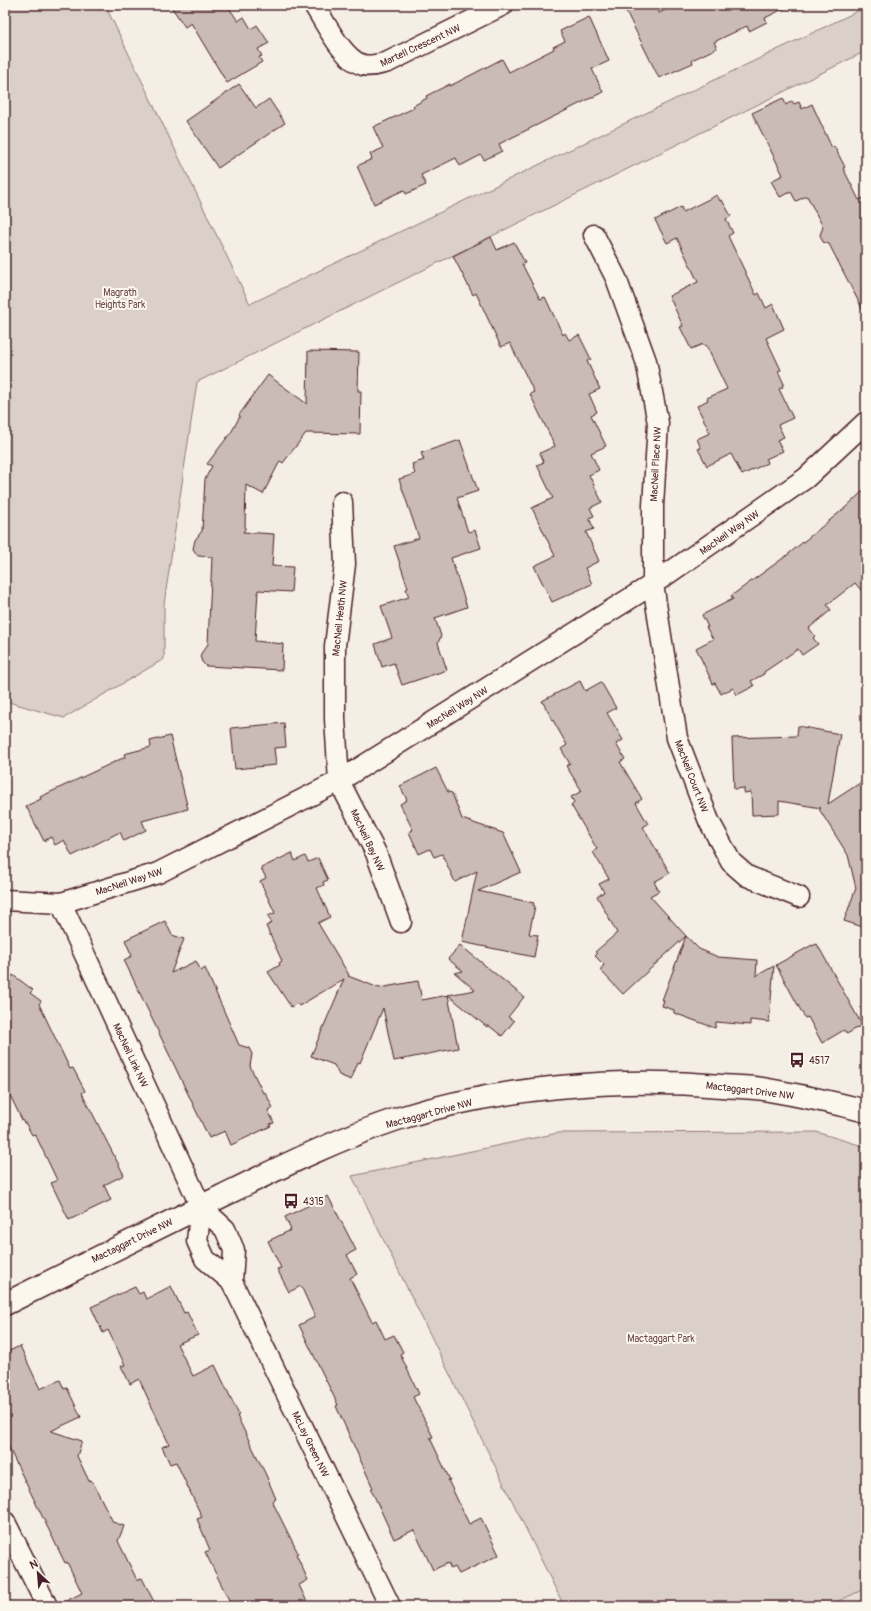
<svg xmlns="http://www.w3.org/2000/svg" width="871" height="1611" font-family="Pangolin,sans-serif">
  <rect width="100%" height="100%" fill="#f4eee4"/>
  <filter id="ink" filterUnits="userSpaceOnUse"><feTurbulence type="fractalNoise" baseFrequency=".025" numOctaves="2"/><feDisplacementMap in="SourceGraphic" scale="8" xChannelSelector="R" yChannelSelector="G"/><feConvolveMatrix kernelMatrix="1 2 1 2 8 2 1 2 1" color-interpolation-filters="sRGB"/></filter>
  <g filter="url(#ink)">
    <path fill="#e7dfd6" d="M 866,1588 L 866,1606 L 828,1606 Z"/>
    <path fill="#dbd0c9" stroke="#92787a" d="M 5,5 L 105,5 L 250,304 L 866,7 L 866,51 L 197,382 L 164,604 L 164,659 L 64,718 L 5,701 Z
      M 816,1132 L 866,1147 L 866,1588 L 828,1606 L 564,1606 L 352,1176 L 558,1133 Z"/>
    <path fill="#cabbb6" stroke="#4a1f2b" d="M 170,5 L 227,5 L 238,21 L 244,17 L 251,29 L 257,25 L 269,43 L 258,49 L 262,56 L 259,57 L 262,62 L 227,83 L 191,23 L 185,27 Z
      M 623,5 L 655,5 L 659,13 L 676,5 L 791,5 L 765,18 L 767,22 L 749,31 L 747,26 L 714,42 L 717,48 L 692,60 L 693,63 L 659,78 Z
      M 589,17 L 609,61 L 592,69 L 603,92 L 499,144 L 502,151 L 484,160 L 481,155 L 460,166 L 456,158 L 421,175 L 426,185 L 406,194 L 404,190 L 374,204 L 357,166 L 372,159 L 370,154 L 383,148 L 373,127 L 414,108 L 413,106 L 427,98 L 426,96 L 450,84 L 450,86 L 502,59 L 509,72 L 554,49 L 553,47 L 565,41 L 560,31 Z
      M 239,84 L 256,108 L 269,99 L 285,123 L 218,168 L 186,121 Z
      M 783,98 L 786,105 L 792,101 L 794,104 L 799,102 L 802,109 L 812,104 L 832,148 L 834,146 L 845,167 L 843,168 L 859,200 L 866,197 L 866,316 L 829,244 L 823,242 L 820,235 L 823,227 L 807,196 L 796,201 L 791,192 L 780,197 L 771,181 L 783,175 L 752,113 Z
      M 717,195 L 720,201 L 722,200 L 731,216 L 726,219 L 733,233 L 728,236 L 756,295 L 759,293 L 766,308 L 773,304 L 784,329 L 766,338 L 781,370 L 778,371 L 784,384 L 782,385 L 783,387 L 779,389 L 793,418 L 778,425 L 784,437 L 777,440 L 783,451 L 766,459 L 767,463 L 742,475 L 731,454 L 707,466 L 698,449 L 701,448 L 697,439 L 710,433 L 697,406 L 708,400 L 707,398 L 727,389 L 706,345 L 704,346 L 703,344 L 691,349 L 680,327 L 683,326 L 669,296 L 698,282 L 677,238 L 667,243 L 655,220 L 681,207 L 683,212 Z
      M 491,237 L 497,250 L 514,242 L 525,263 L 522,264 L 540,299 L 545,297 L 563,335 L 565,333 L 569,340 L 579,335 L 591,359 L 587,361 L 600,389 L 589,394 L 597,412 L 591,415 L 606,446 L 591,453 L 599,470 L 589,475 L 602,502 L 590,508 L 594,516 L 589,518 L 594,529 L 586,532 L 599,561 L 585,568 L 592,584 L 552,602 L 534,566 L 555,556 L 532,508 L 553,498 L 537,465 L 544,462 L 540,453 L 555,446 L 530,394 L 534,392 L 510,343 L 501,347 L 476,293 L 473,295 L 453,256 Z
      M 308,351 L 359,352 L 358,391 L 361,391 L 360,434 L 306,433 L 283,463 L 280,461 L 263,494 L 246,485 L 245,529 L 243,532 L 274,534 L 272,566 L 293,567 L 291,592 L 258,590 L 255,641 L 283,644 L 282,670 L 206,666 L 202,662 L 200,656 L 202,652 L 208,644 L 212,557 L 198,556 L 193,549 L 195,540 L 202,531 L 205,479 L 212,466 L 207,464 L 232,431 L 240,416 L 239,415 L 268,375 L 307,404 Z
      M 460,440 L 478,491 L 457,498 L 468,532 L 475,530 L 481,548 L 451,558 L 467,607 L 435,618 L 441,636 L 438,643 L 447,670 L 402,685 L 394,663 L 382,667 L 375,644 L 392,638 L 381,606 L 409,597 L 406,589 L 408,588 L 394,546 L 419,538 L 399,479 L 415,474 L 412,464 L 424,460 L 421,453 Z
      M 866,488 L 866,596 L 855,583 L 827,605 L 831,610 L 809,628 L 815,636 L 813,638 L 818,644 L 802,655 L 798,649 L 764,672 L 764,674 L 751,681 L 754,686 L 737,695 L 733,688 L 721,694 L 715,683 L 713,684 L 696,648 L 713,639 L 706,627 L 708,627 L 702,615 L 733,599 L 731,596 L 786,556 L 846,507 Z
      M 580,681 L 585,691 L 601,682 L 616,708 L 607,713 L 623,740 L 616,744 L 625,759 L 620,762 L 642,799 L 636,803 L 648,824 L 643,827 L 670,873 L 654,882 L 659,891 L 650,896 L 686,936 L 623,994 L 600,970 L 604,965 L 595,956 L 597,954 L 595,952 L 617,933 L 597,896 L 604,892 L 599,884 L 609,879 L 593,852 L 597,849 L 571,805 L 574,802 L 571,797 L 582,791 L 566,766 L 570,764 L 561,749 L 567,745 L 542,701 Z
      M 284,723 L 286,747 L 274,748 L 276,765 L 235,769 L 231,728 Z
      M 798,726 L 840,734 L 828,804 L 866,779 L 866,928 L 844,921 L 856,888 L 848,855 L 819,809 L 821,808 L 779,801 L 779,814 L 752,815 L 751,792 L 744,793 L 744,788 L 734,789 L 732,738 L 797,736 Z
      M 170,736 L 188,809 L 142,821 L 146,830 L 124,841 L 120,832 L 72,856 L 64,840 L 55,845 L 51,837 L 44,841 L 26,806 L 41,799 L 40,797 L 125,757 L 124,754 L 151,747 L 150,741 Z
      M 436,768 L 448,792 L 452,793 L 462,819 L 503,833 L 521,872 L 478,891 L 534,903 L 533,905 L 535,906 L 529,934 L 538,935 L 534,957 L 462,942 L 477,871 L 455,882 L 442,854 L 434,857 L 430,849 L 419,854 L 409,832 L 413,830 L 400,804 L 407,800 L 400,786 Z
      M 292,853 L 295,861 L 305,856 L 308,862 L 318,858 L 328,880 L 323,882 L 324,885 L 317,888 L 330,917 L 318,923 L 349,975 L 348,976 L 379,988 L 418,981 L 422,1000 L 448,995 L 458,1048 L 394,1061 L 383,1008 L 360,1063 L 358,1062 L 351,1080 L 339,1075 L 334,1065 L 311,1056 L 344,979 L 299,1006 L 297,1003 L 291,1007 L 268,972 L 280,965 L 279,963 L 282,961 L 266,926 L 272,923 L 268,916 L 275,913 L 260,881 L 266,878 L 261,868 Z
      M 165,921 L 172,935 L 184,939 L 171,973 L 196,961 L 201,971 L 205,968 L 239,1045 L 249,1048 L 252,1054 L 250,1066 L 263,1093 L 265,1092 L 273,1108 L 268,1110 L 274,1123 L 270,1124 L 271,1126 L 231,1145 L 225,1131 L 209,1138 L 124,960 L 132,956 L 125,940 Z
      M 686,936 L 699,949 L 718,957 L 757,960 L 756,976 L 774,966 L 769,1022 L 750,1020 L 750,1025 L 716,1022 L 715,1028 L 674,1013 L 674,1010 L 662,1006 L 664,1000 L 662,1000 Z
      M 817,944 L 862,1025 L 847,1034 L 844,1030 L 822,1043 L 808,1017 L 805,1018 L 776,965 L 812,945 L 812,946 Z
      M 460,945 L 524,997 L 508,1017 L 514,1021 L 502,1036 L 488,1025 L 487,1027 L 448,995 L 475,990 L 455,973 L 463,971 L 448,959 Z
      M 13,975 L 33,990 L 30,993 L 41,1001 L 39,1004 L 70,1069 L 73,1068 L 85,1091 L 82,1093 L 124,1175 L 104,1185 L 111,1200 L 69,1220 L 51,1183 L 57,1180 L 35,1134 L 32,1135 L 26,1124 L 23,1122 L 5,1085 L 5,986 Z
      M 328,1196 L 356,1250 L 347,1255 L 357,1274 L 350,1278 L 372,1322 L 376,1320 L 385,1339 L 394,1335 L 403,1352 L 400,1354 L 419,1394 L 413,1397 L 433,1437 L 430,1438 L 450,1480 L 448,1480 L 469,1524 L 481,1518 L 499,1555 L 459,1574 L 455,1567 L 451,1569 L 448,1563 L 433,1570 L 414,1530 L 394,1539 L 371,1489 L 373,1488 L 336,1406 L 338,1405 L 299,1325 L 315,1317 L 301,1286 L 289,1292 L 277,1269 L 281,1268 L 268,1241 L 291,1230 L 285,1217 Z
      M 171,1286 L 184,1313 L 187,1312 L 198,1335 L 177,1344 L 193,1376 L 215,1365 L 239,1415 L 237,1416 L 266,1475 L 276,1499 L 272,1501 L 298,1553 L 296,1554 L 308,1580 L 299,1585 L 309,1606 L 232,1606 L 205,1552 L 210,1550 L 197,1519 L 202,1517 L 176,1462 L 170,1464 L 162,1447 L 169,1444 L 139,1379 L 130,1384 L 121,1366 L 125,1365 L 108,1330 L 103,1333 L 91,1307 L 135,1287 L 139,1294 L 143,1292 L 146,1299 Z
      M 20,1346 L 40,1389 L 60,1380 L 64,1389 L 67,1388 L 81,1417 L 51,1431 L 82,1441 L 77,1456 L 89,1481 L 91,1480 L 93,1483 L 113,1522 L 124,1526 L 118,1541 L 137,1580 L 142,1578 L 156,1606 L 58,1606 L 58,1605 L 82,1593 L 67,1562 L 65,1563 L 5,1440 L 5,1353 Z"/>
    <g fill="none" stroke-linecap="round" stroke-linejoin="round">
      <g stroke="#4a1f2b" stroke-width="23">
        <path id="minor" d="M 314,5 C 325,22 343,60 363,65 C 371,67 380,64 388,62 L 503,5
          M 594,235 L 616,278 L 646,361 L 658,423 L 653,506 L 653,584 L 677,738 L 709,821 L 731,862 L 747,876 L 799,897
          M 342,502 L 345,564 L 335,646 L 335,719 L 339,781 L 376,853 L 401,922
          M 5,900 L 61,903 L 158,873 L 339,781 L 653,584 L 806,478 L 866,422
          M 61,903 L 201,1207 L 225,1229 L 234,1250 L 232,1282
          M 201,1207 L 197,1241 L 205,1259 L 232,1282 L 390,1606
          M 5,1522 L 47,1606"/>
      </g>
      <g stroke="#4a1f2b" stroke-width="25">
        <path id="tertiary" d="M 5,1304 C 77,1268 149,1232 222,1196 C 279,1168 337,1139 397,1119 C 497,1087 618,1077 722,1086 C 736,1087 750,1087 763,1089 C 798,1095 832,1102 866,1111"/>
      </g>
      <use href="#minor" stroke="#fbf7ec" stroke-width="20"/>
      <use href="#tertiary" stroke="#fbf7ec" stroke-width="22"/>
    </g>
  </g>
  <defs>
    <g id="bus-bare" transform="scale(1.2)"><path d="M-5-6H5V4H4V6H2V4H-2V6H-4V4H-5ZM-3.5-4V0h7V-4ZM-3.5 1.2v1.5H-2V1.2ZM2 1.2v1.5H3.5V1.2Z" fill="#4a1f2b" stroke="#fbf7ec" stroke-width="2.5" paint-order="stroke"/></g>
  </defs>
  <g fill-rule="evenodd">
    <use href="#bus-bare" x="797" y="1060"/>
    <use href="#bus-bare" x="291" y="1201"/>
  </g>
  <g text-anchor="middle" stroke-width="4" stroke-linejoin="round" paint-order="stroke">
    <g font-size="10" fill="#4a1f2b" stroke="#fbf7ec">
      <text transform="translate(420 45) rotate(-25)" y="4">Martell Crescent NW</text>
      <text transform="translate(655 464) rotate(-87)" y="4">MacNeil Place NW</text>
      <text transform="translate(729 532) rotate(-35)" y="4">MacNeil Way NW</text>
      <text transform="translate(339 618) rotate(-84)" y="4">MacNeil Heath NW</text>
      <text transform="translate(457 707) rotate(-32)" y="4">MacNeil Way NW</text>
      <text transform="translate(692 776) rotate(69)" y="4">MacNeil Court NW</text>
      <text transform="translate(368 840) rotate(65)" y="4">MacNeil Bay NW</text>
      <text transform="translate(129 881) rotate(-18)" y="4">MacNeil Way NW</text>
      <text transform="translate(131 1055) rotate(65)" y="4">MacNeil Link NW</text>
      <text transform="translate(750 1090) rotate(7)" y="4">Mactaggart Drive NW</text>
      <text transform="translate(429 1113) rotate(-15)" y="4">Mactaggart Drive NW</text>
      <text transform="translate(132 1240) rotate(-26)" y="4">Mactaggart Drive NW</text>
      <text transform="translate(311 1444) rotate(64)" y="4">McLay Green NW</text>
    </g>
    <g font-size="10" fill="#6e4b52" stroke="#fbf7ec">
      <text x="120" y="296">Magrath<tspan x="120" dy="12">Heights Park</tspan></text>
      <text x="661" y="1342">Mactaggart Park</text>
    </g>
    <g font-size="10" fill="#4a1f2b" stroke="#fbf7ec" text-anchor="start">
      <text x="809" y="1064">4517</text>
      <text x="303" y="1205">4315</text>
    </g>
  </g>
  <rect width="871" height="1611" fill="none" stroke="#fbf7ec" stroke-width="20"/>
  <rect x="10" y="10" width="851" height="1591" fill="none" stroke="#4a1f2b" stroke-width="1.5" filter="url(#ink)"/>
  <g transform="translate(38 1573) rotate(334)" stroke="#fbf7ec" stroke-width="3" paint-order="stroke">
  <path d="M0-3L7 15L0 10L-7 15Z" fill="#4a1f2b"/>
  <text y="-6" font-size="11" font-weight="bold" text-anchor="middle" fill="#4a1f2b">N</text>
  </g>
</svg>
